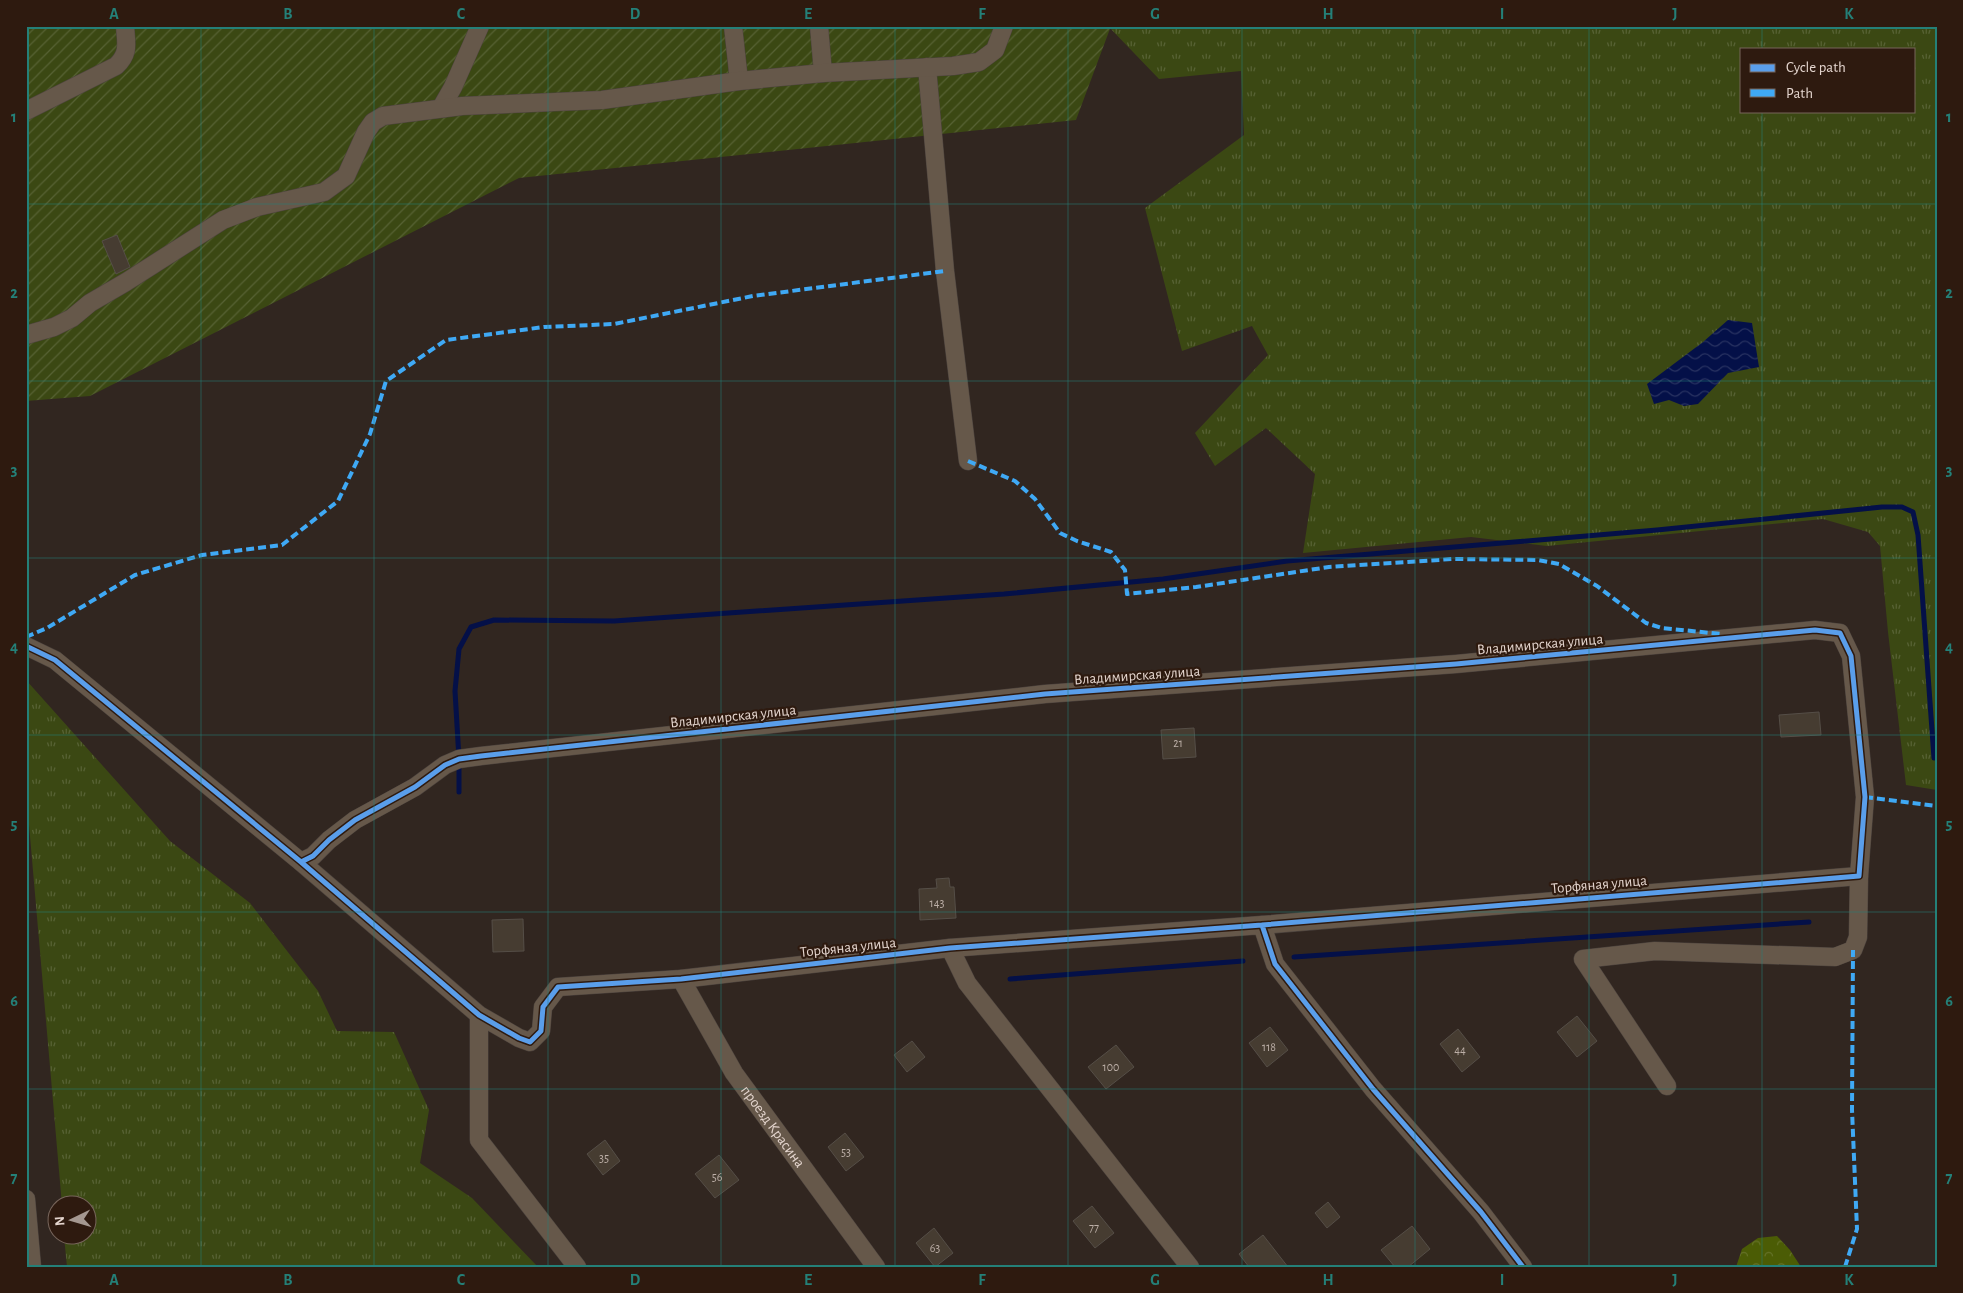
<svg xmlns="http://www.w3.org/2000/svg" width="1963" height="1293" font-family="'Alegreya Sans',sans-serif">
  <defs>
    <pattern id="grass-tufts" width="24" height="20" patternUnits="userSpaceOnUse" patternTransform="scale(1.25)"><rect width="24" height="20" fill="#3b4813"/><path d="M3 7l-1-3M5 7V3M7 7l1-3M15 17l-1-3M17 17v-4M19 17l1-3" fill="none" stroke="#576234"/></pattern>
    <pattern id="forest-crowns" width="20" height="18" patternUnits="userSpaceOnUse" patternTransform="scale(1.25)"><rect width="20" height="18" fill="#4b5c05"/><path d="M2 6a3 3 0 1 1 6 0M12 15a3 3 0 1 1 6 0" fill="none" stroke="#657228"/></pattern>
    <pattern id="garden-furrows" width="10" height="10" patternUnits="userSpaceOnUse" patternTransform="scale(1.25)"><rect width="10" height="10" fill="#3b4813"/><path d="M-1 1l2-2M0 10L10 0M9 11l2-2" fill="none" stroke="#576234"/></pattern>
    <pattern id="water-waves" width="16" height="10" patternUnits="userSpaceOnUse" patternTransform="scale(1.25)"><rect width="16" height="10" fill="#041048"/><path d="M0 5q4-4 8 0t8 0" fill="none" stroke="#283261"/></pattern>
  </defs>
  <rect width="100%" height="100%" fill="#312620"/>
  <path fill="url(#grass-tufts)" fill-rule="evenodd" d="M 1108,26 L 1937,26 L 1937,790 L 1906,785 L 1888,632 L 1880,546 L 1868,532 L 1823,519 L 1547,546 L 1471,537 L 1303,553 L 1315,474 L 1266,428 L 1215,466 L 1195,433 L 1268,355 L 1252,326 L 1182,351 L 1145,208 L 1244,135 L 1241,71 L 1159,79 ZM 1742,49 L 1914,49 L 1914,111 L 1742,111 Z
    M 26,680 L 170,841 L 250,903 L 318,991 L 337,1031 L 394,1032 L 429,1110 L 420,1163 L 472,1198 L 538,1267 L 67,1267 L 64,1236 L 88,1236 L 88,1206 L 62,1205 L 26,790 Z"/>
  <path fill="url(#forest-crowns)" d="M 1777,1236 L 1790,1250 L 1801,1267 L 1736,1267 L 1742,1249 L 1758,1238 Z"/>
  <path fill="url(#garden-furrows)" d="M 26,26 L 1111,26 L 1076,120 L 519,178 L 90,396 L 26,401 Z"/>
  <path fill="url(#water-waves)" d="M 1728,320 L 1752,323 L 1759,367 L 1728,373 L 1698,404 L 1684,406 L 1669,400 L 1654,404 L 1647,384 L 1703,342 Z"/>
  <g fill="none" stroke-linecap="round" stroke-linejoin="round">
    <path stroke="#041048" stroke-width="5" d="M 459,792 L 459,759 L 455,691 L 459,649 L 471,627 L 494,620 L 614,621 L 1004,594 L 1163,579 L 1287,561 L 1657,530 L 1882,507 L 1902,507 L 1913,512 L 1918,535 L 1934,758
      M 1294,957 L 1809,922
      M 1010,979 L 1243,961"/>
  </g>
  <path fill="#463c31" stroke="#554e47" d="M 117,235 L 130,267 L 116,274 L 102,241 Z
    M 1819,712 L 1821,735 L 1781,737 L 1779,715 Z
    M 1194,728 L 1196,757 L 1163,759 L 1161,730 Z
    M 949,878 L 950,887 L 954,887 L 956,918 L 920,920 L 919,889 L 937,888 L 936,879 Z
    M 523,919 L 524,951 L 493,952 L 492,920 Z
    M 1577,1016 L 1597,1041 L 1577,1057 L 1557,1032 Z
    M 1270,1027 L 1288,1050 L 1267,1067 L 1249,1043 Z
    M 1458,1029 L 1480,1057 L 1462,1072 L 1440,1044 Z
    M 912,1041 L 925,1057 L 907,1072 L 894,1055 Z
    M 1116,1045 L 1134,1067 L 1106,1089 L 1088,1067 Z
    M 845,1133 L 864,1157 L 846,1171 L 828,1147 Z
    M 605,1140 L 620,1161 L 603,1175 L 587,1154 Z
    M 719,1155 L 739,1180 L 715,1198 L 695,1174 Z
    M 1328,1202 L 1340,1217 L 1327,1228 L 1315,1213 Z
    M 1092,1206 L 1114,1233 L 1095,1248 L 1073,1221 Z
    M 1412,1226 L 1430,1249 L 1408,1267 L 1395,1267 L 1381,1250 Z
    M 934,1228 L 953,1253 L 935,1267 L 916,1243 Z
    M 1263,1235 L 1288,1267 L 1249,1267 L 1239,1254 Z"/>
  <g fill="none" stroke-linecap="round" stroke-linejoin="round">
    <g stroke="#4c433e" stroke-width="19">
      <g id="minor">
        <path d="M 733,26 L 739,81"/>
        <path d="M 819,26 L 823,73"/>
        <path d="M 927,67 L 945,271 L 968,461"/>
        <path d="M 441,108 L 453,87 L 480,26"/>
        <path d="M 26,111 L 116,66 C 130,53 126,43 125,26"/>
        <path d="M 26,335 L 54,327 L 72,318 L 90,303 L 126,282 L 223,220 L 257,207 L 324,192 L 346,176 L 366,132 L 373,122 L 383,116 L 462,106 L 602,100 L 739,81 L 823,73 L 953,66 L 979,62 L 995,50 L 1004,26"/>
        <path d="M 26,646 L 55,660 L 301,862 L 479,1015 L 519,1038 L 530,1042 L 541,1031 L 543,1007 L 558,987 L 681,979 L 950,948 L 1262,925 L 1275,964 L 1373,1089 L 1481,1212 L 1523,1267"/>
        <path d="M 301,862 L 313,856 L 329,840 L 355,820 L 415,787 L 445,765 L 459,759 L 481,756 L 1045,694 L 1456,664 L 1815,630 L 1840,633 L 1851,656 L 1865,797 L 1859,876 L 1262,925"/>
        <path d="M 950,948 L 967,983 L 1190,1267"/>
        <path id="s1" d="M 681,979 L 734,1073 L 876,1267"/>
        <path d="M 479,1015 L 479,1140 L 577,1267"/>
        <path d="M 1667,1086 L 1583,959 L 1655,951 L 1835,957 L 1853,950 L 1858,937 L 1859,876"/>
        <path d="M 26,1199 L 32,1267"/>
      </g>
    </g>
    <use href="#minor" stroke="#66584a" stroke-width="18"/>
    <path stroke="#3fa9f5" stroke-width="4" stroke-dasharray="8 4" stroke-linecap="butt" d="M 968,461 L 1015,481 L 1035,499 L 1060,533 L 1077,541 L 1111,552 L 1125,570 L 1127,594 L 1196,587 L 1329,567 L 1453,559 L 1538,560 L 1559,564 L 1597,586 L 1646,623 L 1662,628 L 1721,634
      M 26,637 L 47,628 L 135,575 L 202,555 L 282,545 L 338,501 L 370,434 L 386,381 L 446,340 L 544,327 L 614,324 L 753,296 L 945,271
      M 1865,797 L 1937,806
      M 1845,1267 L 1857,1229 L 1852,1110 L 1853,950"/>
    <g stroke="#2e1a0f" stroke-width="8">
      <path id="cycleway" d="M 26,646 L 55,660 L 301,862 L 479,1015 L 519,1038 L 530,1042 L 541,1031 L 543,1007 L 558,987 L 681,979 L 950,948 L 1262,925 L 1275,964 L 1373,1089 L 1481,1212 L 1523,1267
        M 301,862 L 313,856 L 329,840 L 355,820 L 415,787 L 445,765 L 459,759 L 481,756 L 1045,694 L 1456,664 L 1815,630 L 1840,633 L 1851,656 L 1865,797 L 1859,876 L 1262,925"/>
    </g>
    <use href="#cycleway" stroke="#5a9eea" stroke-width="5"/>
  </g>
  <path fill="none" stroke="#248078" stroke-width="1" stroke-opacity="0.55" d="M 201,26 L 201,1267M 374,26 L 374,1267M 548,26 L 548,1267M 721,26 L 721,1267M 895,26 L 895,1267M 1068,26 L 1068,1267M 1242,26 L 1242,1267M 1415,26 L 1415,1267M 1589,26 L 1589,1267M 1762,26 L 1762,49M 1762,111 L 1762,1267M 26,204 L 1937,204M 26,381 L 1937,381M 26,558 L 1937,558M 26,735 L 1937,735M 26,912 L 1937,912M 26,1089 L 1937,1089"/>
  <g text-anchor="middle" stroke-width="4.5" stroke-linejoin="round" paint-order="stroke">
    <g font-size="12" fill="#bcafa7">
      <text x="1178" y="747">21</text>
      <text x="937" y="907">143</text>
      <text x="1269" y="1051">118</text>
      <text x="1460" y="1054">44</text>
      <text x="1111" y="1071">100</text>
      <text x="846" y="1156">53</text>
      <text x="604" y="1162">35</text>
      <text x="717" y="1181">56</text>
      <text x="1094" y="1231">77</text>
      <text x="935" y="1252">63</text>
    </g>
    <g font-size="15" fill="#e4d5ce" stroke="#2e1a0f">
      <text transform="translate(1540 644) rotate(-5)" y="5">Владимирская улица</text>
      <text transform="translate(1137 675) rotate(-4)" y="5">Владимирская улица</text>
      <text transform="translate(733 716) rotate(-6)" y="5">Владимирская улица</text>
      <text transform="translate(1599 884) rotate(-5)" y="5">Торфяная улица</text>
      <text transform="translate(848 947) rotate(-6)" y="5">Торфяная улица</text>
      <text dy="5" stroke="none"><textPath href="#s1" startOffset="174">проезд Красина</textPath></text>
    </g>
  </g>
  <rect width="1963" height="1293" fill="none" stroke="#2e1a0f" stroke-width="55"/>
  <rect x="1740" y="48" width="175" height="65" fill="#2e1a0f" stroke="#77655b"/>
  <rect x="1750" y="64" width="25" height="8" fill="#5a9eea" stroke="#77655b"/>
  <text x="1786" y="72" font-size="15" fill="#e4d5ce">Cycle path</text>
  <rect x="1750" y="89" width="25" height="8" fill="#3fa9f5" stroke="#77655b"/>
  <text x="1786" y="98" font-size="15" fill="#e4d5ce">Path</text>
  <g transform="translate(72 1220) rotate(265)"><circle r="24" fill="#2e1a0f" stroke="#77655b"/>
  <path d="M0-4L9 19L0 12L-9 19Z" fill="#a59891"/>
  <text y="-8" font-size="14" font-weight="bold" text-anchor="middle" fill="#e4d5ce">N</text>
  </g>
  <rect x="28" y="28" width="1908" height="1238" fill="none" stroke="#248078" stroke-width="2"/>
  <g font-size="16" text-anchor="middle" font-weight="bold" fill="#248078">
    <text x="114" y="19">A</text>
    <text x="288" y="19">B</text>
    <text x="461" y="19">C</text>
    <text x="635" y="19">D</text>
    <text x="808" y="19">E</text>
    <text x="982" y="19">F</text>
    <text x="1155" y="19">G</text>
    <text x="1328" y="19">H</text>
    <text x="1502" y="19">I</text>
    <text x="1675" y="19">J</text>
    <text x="1849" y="19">K</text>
    <text x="14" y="122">1</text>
    <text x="1949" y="122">1</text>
    <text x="14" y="298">2</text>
    <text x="1949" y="298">2</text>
    <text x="14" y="475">3</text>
    <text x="1949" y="475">3</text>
    <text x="14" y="652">4</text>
    <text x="1949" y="652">4</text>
    <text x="14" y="829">5</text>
    <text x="1949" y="829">5</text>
    <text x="14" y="1006">6</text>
    <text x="1949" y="1006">6</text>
    <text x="14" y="1183">7</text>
    <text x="1949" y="1183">7</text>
    <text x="114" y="1285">A</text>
    <text x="288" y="1285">B</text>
    <text x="461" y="1285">C</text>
    <text x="635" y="1285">D</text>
    <text x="808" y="1285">E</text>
    <text x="982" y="1285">F</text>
    <text x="1155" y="1285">G</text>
    <text x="1328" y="1285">H</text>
    <text x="1502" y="1285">I</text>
    <text x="1675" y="1285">J</text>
    <text x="1849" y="1285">K</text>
  </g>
</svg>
